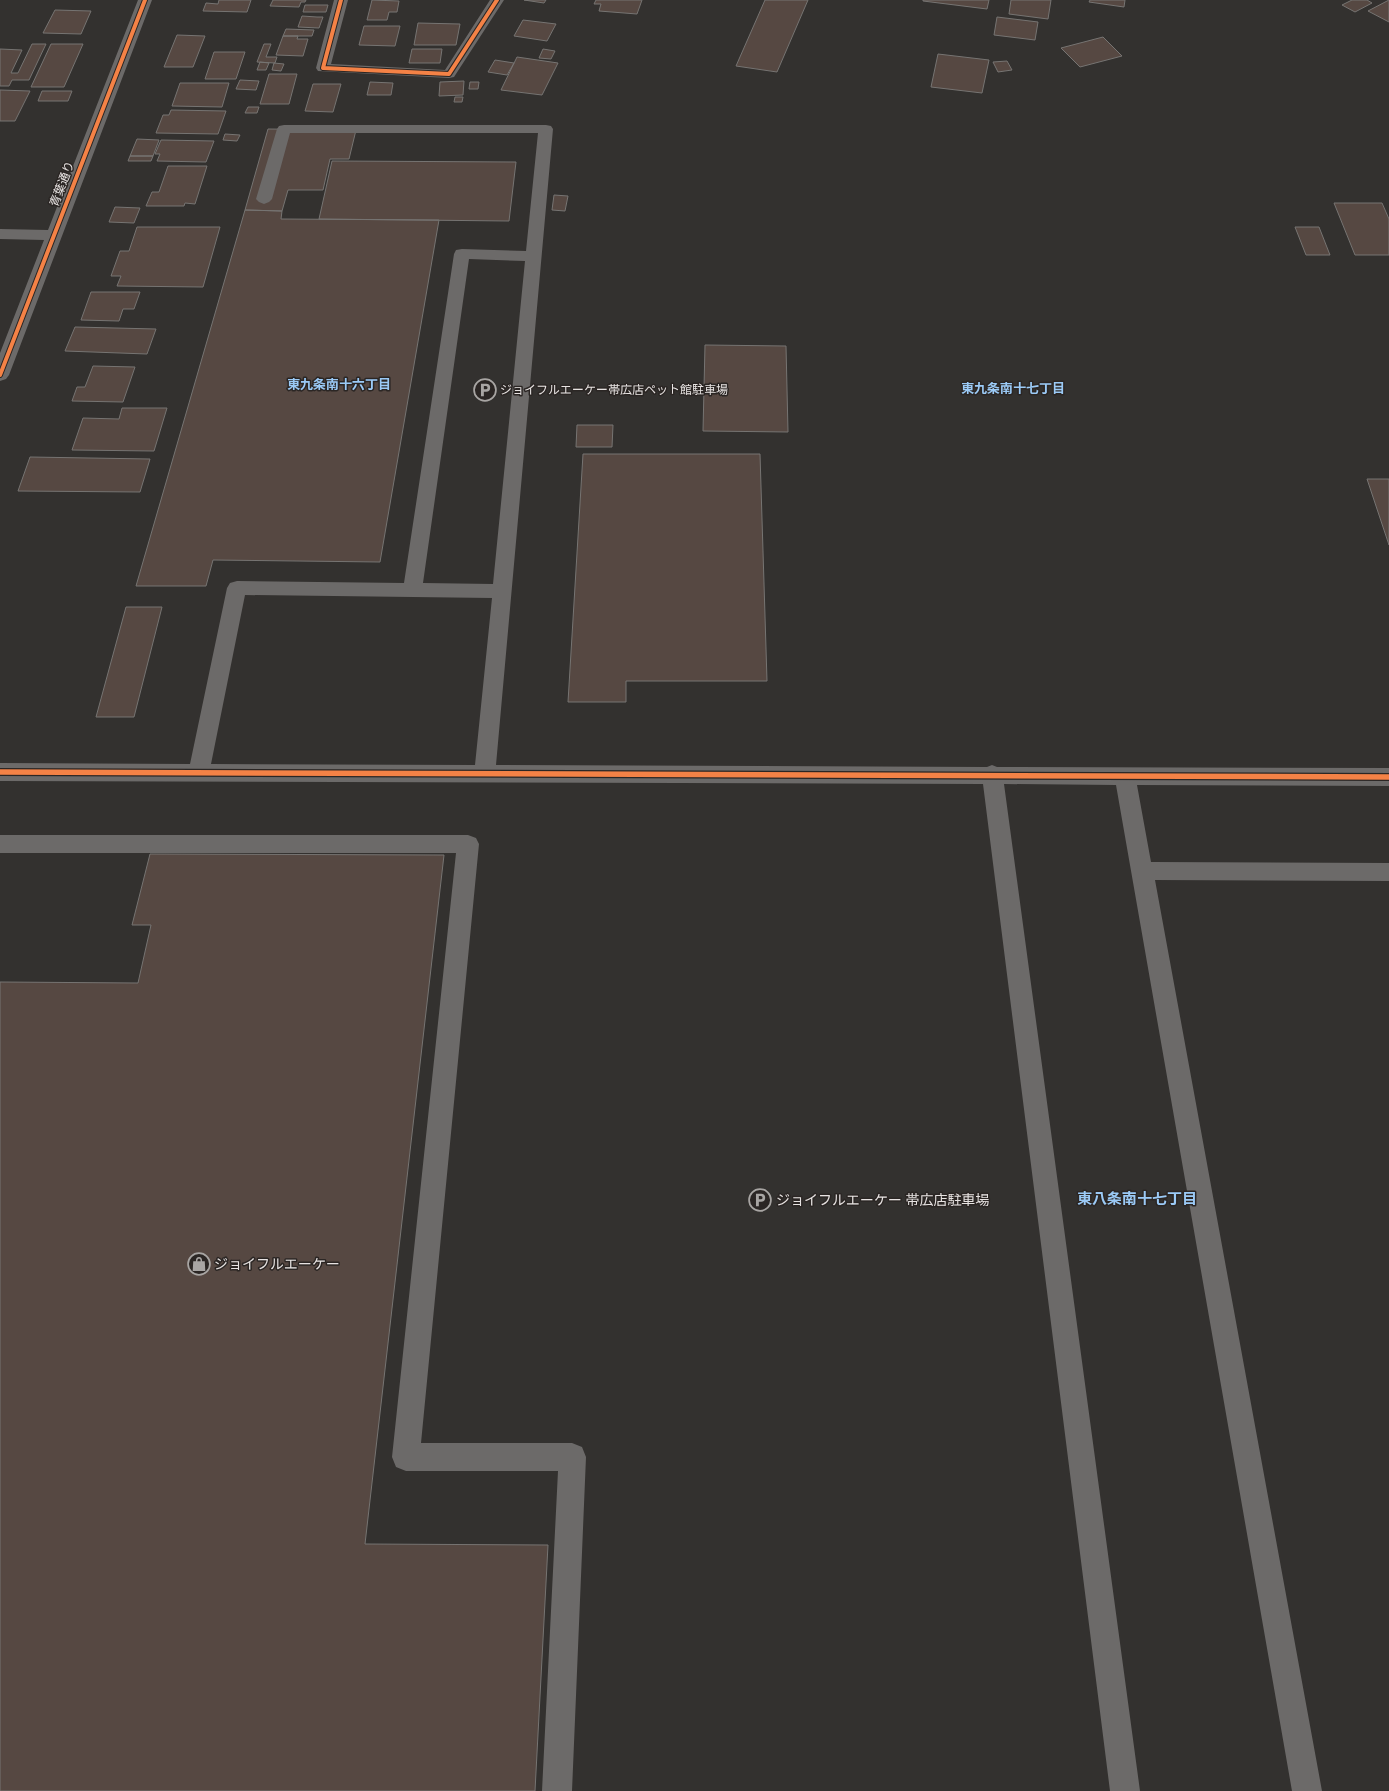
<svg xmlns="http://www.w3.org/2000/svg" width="1389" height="1791" font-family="Spectral,'Noto Sans JP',serif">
  <rect width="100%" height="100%" fill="#33312f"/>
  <path fill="#564842" stroke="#767472" d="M 219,0 L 251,0 L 247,12 L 203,11 L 206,3 L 218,4 Z
    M 273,0 L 306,0 L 305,2 L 301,2 L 299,7 L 270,6 Z
    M 372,0 L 399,1 L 397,12 L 389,12 L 387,20 L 367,20 Z
    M 524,0 L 546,0 L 544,3 Z
    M 596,0 L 642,0 L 637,14 L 599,11 L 601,4 L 594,4 Z
    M 765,0 L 808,0 L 777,72 L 736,66 Z
    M 923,0 L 989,0 L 987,9 L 923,1 Z
    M 1011,0 L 1051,0 L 1048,19 L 1009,14 Z
    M 1090,0 L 1125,0 L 1124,7 L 1089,2 Z
    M 1352,0 L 1367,0 L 1372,3 L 1355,12 L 1342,5 Z
    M 1389,0 L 1389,22 L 1368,11 Z
    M 305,5 L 328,5 L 326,12 L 303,12 Z
    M 55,10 L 91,11 L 81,34 L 43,33 Z
    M 302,16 L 317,17 L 323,17 L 319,28 L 298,27 Z
    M 997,17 L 1038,22 L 1035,40 L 994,35 Z
    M 523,20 L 556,24 L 547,41 L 514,36 Z
    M 418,23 L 460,24 L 456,45 L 414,45 Z
    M 364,26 L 400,26 L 395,46 L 359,45 Z
    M 286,29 L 314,30 L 312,36 L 283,36 Z
    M 177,35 L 205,36 L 193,67 L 164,67 Z
    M 283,36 L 298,36 L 297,39 L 308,39 L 303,56 L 276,55 Z
    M 1103,37 L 1122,56 L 1080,67 L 1061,48 Z
    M 32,44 L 46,44 L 29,80 L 12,80 L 9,86 L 0,86 L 0,49 L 22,50 L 11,73 L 18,73 Z
    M 51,44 L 83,44 L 64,87 L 31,87 Z
    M 264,44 L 271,44 L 266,57 L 277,57 L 275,63 L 257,62 Z
    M 412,49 L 442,49 L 440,63 L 409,63 Z
    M 543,49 L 555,51 L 551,59 L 539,58 Z
    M 214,52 L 245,52 L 236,79 L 205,79 Z
    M 938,54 L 989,60 L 982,93 L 931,87 Z
    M 517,57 L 558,63 L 542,95 L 501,90 Z
    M 495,60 L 514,63 L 507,75 L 488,72 Z
    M 1007,61 L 1012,70 L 998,72 L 993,62 Z
    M 260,62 L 269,63 L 266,70 L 257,70 Z
    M 274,63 L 284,64 L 281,71 L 272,70 Z
    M 269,74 L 297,74 L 289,104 L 260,104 Z
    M 240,80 L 259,81 L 256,90 L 236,89 Z
    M 464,81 L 463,95 L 439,96 L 440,82 Z
    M 370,82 L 393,83 L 391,95 L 367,95 Z
    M 470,82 L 479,82 L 478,89 L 469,89 Z
    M 180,83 L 229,83 L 222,107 L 172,106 Z
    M 313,84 L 341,84 L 333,112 L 305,111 Z
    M 0,90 L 30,91 L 15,121 L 0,121 Z
    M 42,91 L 72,91 L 68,101 L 38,101 Z
    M 455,97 L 463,97 L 462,102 L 454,102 Z
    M 248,107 L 259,107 L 257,113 L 245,113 Z
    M 171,110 L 226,111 L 218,134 L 156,133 L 163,115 L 169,115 Z
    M 268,129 L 356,130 L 349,159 L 330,159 L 323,190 L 288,190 L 282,211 L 245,210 Z
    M 225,134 L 240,135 L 237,141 L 223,140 Z
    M 137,139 L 159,140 L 153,156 L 130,156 Z
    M 161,140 L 214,141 L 206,162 L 157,161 L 160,154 L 155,154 Z
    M 130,156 L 153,156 L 151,161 L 128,161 Z
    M 332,161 L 516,162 L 509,221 L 319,219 Z
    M 168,166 L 207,166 L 195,204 L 185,203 L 184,206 L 146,206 L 152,192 L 159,192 Z
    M 554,195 L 568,196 L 565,211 L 552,210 Z
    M 1334,203 L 1382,203 L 1389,219 L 1389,255 L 1355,255 Z
    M 115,207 L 140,208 L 134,223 L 109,222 Z
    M 245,210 L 282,211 L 281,219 L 439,220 L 380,562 L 213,560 L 206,586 L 136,586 Z
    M 137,227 L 220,227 L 203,287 L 117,286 L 121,276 L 111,276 L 120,251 L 129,251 Z
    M 1295,227 L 1319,227 L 1330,255 L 1306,255 Z
    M 91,292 L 140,292 L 134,309 L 123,309 L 119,321 L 81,320 Z
    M 75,327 L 156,329 L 147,354 L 65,351 Z
    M 705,345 L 786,346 L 788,432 L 703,431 Z
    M 93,366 L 135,367 L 123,402 L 72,401 L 77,387 L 85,387 Z
    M 122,408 L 167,408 L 154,451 L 72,450 L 83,418 L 119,419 Z
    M 577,425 L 613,425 L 612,447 L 576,447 Z
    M 583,454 L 760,454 L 767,681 L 626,681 L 626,702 L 568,702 Z
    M 30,457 L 150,459 L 140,492 L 18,491 Z
    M 1367,479 L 1389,479 L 1389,545 Z
    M 126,607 L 162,607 L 134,717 L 96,717 Z
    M 150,854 L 444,855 L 365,1544 L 548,1545 L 535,1791 L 0,1791 L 0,982 L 138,983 L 151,925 L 132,925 Z"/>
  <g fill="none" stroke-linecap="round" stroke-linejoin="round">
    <path fill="#6c6a69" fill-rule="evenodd" d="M 138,0 L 152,0 L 9,375 L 6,379 L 0,381 L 0,353 L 44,240 L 0,239 L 0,229 L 48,230 Z
      M 334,0 L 348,0 L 331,64 L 445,70 L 490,0 L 504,0 L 454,77 L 449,78 L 318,71 L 316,68 Z
      M 284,125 L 546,125 L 551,126 L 553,129 L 496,765 L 987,767 L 992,765 L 997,767 L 1389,768 L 1389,786 L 1137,785 L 1151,862 L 1389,863 L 1389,881 L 1155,880 L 1322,1791 L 1292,1791 L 1116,785 L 1004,784 L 1140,1791 L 1110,1791 L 983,784 L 0,781 L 0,763 L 190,764 L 227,588 L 230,583 L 237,581 L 404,583 L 454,254 L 456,250 L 462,249 L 526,251 L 538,133 L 290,133 L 272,199 L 269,202 L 264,204 L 259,202 L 256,199 L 277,129 L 279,126 ZM 469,259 L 525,261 L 493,584 L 423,583 ZM 245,595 L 492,598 L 475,765 L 211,764 Z
      M 0,835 L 468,835 L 476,838 L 479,844 L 421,1443 L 572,1443 L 582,1447 L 586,1457 L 572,1791 L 542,1791 L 558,1471 L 406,1471 L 396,1467 L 392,1457 L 456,853 L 0,853 Z"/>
    <g stroke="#2b2624" stroke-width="6">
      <path id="cycleway-far1" d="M 341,0 L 323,68 L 449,74 L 497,0
        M 0,375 L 145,0"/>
    </g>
    <g stroke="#2b2624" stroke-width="8">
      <path id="cycleway" d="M 0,772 L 1389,777"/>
    </g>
    <use href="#cycleway-far1" stroke="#f48246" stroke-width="4"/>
    <use href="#cycleway" stroke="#f48246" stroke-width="5.5"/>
  </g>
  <defs>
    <g id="parking-ring" transform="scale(1.15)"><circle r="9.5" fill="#2b2624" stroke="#a8a5a3" stroke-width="1.5"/><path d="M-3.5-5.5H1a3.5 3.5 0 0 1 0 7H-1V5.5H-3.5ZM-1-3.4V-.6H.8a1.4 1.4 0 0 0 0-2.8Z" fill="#a8a5a3"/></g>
    <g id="shop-ring" transform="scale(1.15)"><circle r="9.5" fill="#2b2624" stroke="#a8a5a3" stroke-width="1.5"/><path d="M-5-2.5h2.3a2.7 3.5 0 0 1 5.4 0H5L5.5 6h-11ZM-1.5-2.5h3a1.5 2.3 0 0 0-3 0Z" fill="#a8a5a3"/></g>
  </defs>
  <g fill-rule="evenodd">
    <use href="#parking-ring" x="485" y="390"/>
    <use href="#parking-ring" x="760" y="1200"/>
    <use href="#shop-ring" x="199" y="1264"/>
  </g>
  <g text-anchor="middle" stroke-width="3" stroke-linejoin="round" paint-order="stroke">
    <g font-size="12" fill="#e7e3e2" stroke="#2b2624">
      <text transform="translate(62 184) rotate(-69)" y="4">青葉通り</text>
    </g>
    <g font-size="12" fill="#e7e3e2" stroke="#2b2624" text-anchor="start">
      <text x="500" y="394">ジョイフルエーケー帯広店ペット館駐車場</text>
    </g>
    <g font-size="13" font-weight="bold" fill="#9bcaf6" stroke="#2b2624">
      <text x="339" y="389">東九条南十六丁目</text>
      <text x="1013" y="393">東九条南十七丁目</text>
    </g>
    <g font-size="14" fill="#e7e3e2" stroke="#2b2624" text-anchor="start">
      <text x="776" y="1205">ジョイフルエーケー 帯広店駐車場</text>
      <text x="214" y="1269">ジョイフルエーケー</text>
    </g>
    <g font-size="15" font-weight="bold" fill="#9bcaf6" stroke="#2b2624">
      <text x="1137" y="1204">東八条南十七丁目</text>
    </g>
  </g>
</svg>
